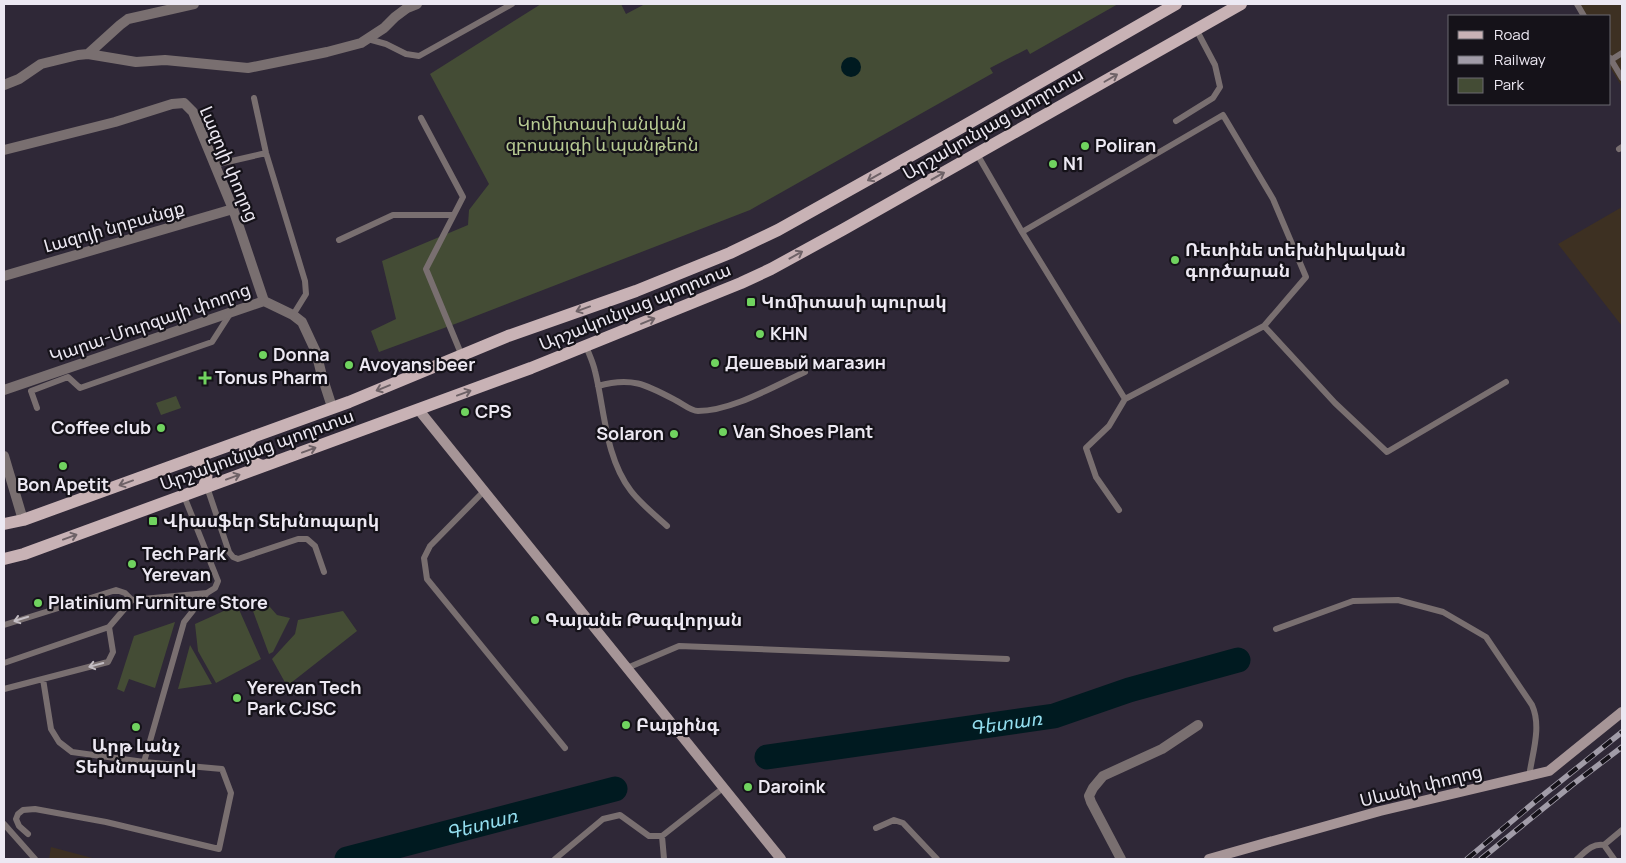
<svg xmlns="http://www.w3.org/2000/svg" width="1626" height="863" font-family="Manrope,'Noto Sans Armenian',sans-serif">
  <rect width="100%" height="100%" fill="#2f2837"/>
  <path fill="#3d3022" d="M 1576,4 L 1622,4 L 1622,87 L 1610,67 L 1610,16 L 1583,16 Z
    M 1622,207 L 1622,326 L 1558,244 Z
    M 51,847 L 96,859 L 49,859 Z"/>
  <path fill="#444c35" d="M 541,4 L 621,4 L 626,14 L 645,4 L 1118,4 L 1030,54 L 1027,49 L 990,68 L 993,73 L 750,210 L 463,321 L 379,352 L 371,331 L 396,319 L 382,261 L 468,225 L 469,210 L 489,184 L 430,74 Z
    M 176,396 L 181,408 L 161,415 L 156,403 Z
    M 237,605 L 261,659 L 216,683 L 198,651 L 195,624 Z
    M 269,606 L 277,615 L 290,618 L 273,652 L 269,654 L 253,611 Z
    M 343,611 L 357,631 L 287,686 L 272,659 L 295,634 L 298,620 Z
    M 175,622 L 155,688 L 129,679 L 124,692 L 117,689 L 134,636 Z
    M 190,645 L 212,684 L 178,689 Z"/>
  <path fill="#001a20" d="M841 67a10 10 0 1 1 20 0a10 10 0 1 1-20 0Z"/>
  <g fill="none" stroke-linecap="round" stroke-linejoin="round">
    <g stroke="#001a20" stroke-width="25">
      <path id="s1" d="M 767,757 L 1054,716 L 1129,690 L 1238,660"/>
      <path id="s2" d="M 347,859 L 615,789"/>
    </g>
    <path stroke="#796f70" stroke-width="6" d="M 1577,4 L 1584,16
      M 368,39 L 386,44 L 406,54 L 419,56 L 512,4
      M 1610,58 L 1622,78
      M 1611,60 L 1622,53
      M 254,98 L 266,153 L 305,281 L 306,294 L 293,315
      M 421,118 L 463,197 L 426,269 L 462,356
      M 1176,121 L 1213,98 L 1220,87 L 1215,65 L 1196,29
      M 1619,149 L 1622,147
      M 977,154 L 1022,232 L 1125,399
      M 214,165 L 266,153
      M 1022,232 L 1223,115 L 1273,199 L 1306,277 L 1264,326 L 1125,399 L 1109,426 L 1086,448 L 1096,477 L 1119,510
      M 339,240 L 393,215 L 453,215
      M 1264,326 L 1335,403 L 1387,452 L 1506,382
      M 586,346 C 589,354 593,362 595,371 C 605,411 605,457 631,491 C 641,504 655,515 667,526
      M 598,386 C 632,376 647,385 677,401 C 683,404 691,411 698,411 C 732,411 774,386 805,372
      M 37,408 L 31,391 L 68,377 L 80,388 L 212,342 L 230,314
      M 207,487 L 229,552 L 233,557 L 238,559 L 298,539 L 307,539 L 315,546 L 324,572
      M 484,491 L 430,546 L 424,558 L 427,579 L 565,748
      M 4,625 L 116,590 L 125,593 L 132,600
      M 1276,629 L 1353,601 L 1398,600 L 1443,612 L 1486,637 L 1532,705 C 1542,727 1532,754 1529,777
      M 4,663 L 109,627
      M 627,668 L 679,646 L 1007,659
      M 4,689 L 108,662 L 113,652 L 109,627 L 132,600 L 207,593 L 215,588 L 218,581 L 184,496
      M 144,762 L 184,622 L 207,593
      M 4,824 L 35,859
      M 876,828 L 894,820 L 903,823 L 937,859
      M 28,834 L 19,826 L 16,819 L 18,814 L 23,810 L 35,809 L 106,822 L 219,849 L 231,793 L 222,769 L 144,762 L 72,752 L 59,742 L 51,729 L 43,679
      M 662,836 L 664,859
      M 1604,845 L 1614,859
      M 555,859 L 603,819 L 620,815 L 649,836 L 662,836 L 723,788
      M 1577,859 C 1585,852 1592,843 1604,845 L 1622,830"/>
    <path stroke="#796f70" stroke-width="10" d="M 88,54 L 120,25 L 128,19 L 194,4
      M 4,85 L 19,79 L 41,64 L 78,55 L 88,54 L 136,62 L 165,60 L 248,68 L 327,52 L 361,43 L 384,28 L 395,17 L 407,8 L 417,4
      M 4,150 L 115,122 L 172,104 L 184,103 L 193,112 L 233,209 L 264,301
      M 4,276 L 233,209
      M 4,390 L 264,301 L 293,315 L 302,322 L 316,352 L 322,376 L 332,407
      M 4,456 L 23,520
      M 1121,859 L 1091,802 L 1089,796 L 1093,788 L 1103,776 L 1162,749 L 1198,725"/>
    <path stroke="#a69597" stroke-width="10" d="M 418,409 L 781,859
      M 1209,859 L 1380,811 L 1549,771 L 1622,712"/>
    <path stroke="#c8b2b5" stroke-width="12" d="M 254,436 C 238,452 244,460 263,466
      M 191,459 C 207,465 210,473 203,488
      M 4,524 L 23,520 L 349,402 L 508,336 L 636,291 L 730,253 L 778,230 L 962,127 L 1176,4
      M 4,559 L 24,554 L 531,368 L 741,283 L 771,269 L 844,229 L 1241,4"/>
    <g stroke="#a19ca8" stroke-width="5.5">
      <path id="rail" d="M 1467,859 L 1537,800 L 1622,732
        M 1481,859 L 1572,785 L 1622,747"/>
    </g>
    <use href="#rail" stroke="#151219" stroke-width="4" stroke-dasharray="11" stroke-linecap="butt"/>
  </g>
  <defs><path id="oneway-shaft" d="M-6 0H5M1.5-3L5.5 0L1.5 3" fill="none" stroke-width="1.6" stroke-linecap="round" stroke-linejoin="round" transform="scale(1.25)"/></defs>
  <g stroke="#6e6267">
    <use href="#oneway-shaft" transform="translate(1111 78) rotate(-30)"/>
    <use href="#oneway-shaft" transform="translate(938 176) rotate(-29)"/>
    <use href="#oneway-shaft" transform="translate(874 177) rotate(151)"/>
    <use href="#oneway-shaft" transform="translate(796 255) rotate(-29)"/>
    <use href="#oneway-shaft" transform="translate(583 309) rotate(160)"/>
    <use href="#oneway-shaft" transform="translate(648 321) rotate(-22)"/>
    <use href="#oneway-shaft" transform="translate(383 388) rotate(158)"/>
    <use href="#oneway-shaft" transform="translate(464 393) rotate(-20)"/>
    <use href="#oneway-shaft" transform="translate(309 450) rotate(-20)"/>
    <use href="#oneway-shaft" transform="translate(233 477) rotate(-20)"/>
    <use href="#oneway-shaft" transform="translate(126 483) rotate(160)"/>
    <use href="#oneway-shaft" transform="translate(70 537) rotate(-20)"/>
  </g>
  <g stroke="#c4bec4">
    <use href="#oneway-shaft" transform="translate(21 619) rotate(163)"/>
    <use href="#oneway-shaft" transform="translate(96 665) rotate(165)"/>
  </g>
  <g fill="#70d35f" stroke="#151219" stroke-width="2">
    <circle cx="1085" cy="146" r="5"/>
    <circle cx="1053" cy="164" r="5"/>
    <circle cx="1175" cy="260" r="5"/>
    <rect x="746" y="297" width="10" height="10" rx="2.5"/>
    <circle cx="760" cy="334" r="5"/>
    <circle cx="263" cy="355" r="5"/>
    <circle cx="715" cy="363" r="5"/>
    <circle cx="349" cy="365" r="5"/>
    <path d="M202.5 370.5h5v5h5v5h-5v5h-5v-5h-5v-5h5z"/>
    <circle cx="465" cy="412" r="5"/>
    <circle cx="161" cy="428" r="5"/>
    <circle cx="723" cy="432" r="5"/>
    <circle cx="674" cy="434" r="5"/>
    <circle cx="63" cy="466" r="5"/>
    <rect x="148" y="516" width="10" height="10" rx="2.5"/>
    <circle cx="132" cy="564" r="5"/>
    <circle cx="38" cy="603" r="5"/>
    <circle cx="535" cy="620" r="5"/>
    <circle cx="237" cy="698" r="5"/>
    <circle cx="626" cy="725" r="5"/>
    <circle cx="136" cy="727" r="5"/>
    <circle cx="748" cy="787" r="5"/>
  </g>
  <g text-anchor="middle" stroke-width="4.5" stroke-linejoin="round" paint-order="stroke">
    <g font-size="18" fill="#b8cb93" stroke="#151219">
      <text x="602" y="130">Կոմիտասի անվան<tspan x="602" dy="21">զբոսայգի և պանթեոն</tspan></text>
    </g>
    <g font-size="18" fill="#ece8f2" stroke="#151219">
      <text transform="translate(993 124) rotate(-30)" y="6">Արշակունյաց պողոտա</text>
      <text transform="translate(229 164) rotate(67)" y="6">Լազոյի փողոց</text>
      <text transform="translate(114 227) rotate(-16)" y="6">Լազոյի նրբանցք</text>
      <text transform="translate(635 307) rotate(-22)" y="6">Արշակունյաց պողոտա</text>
      <text transform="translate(150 323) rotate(-19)" y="6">Կարա-Մուրզայի փողոց</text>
      <text transform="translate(257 450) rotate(-20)" y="6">Արշակունյաց պողոտա</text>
      <text transform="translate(1421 786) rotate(-14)" y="6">Սևանի փողոց</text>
    </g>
    <g font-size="18" font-weight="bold" fill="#ece8f2" stroke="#151219" text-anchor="start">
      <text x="1095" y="152">Poliran</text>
      <text x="1063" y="170">N1</text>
      <text x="1185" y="256">Ռետինե տեխնիկական<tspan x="1185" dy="21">գործարան</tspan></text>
      <text x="761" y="308">Կոմիտասի պուրակ</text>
      <text x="770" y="340">KHN</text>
      <text x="273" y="361">Donna</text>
      <text x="725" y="369">Дешевый магазин</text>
      <text x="359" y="371">Avoyans beer</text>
      <text x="215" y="384">Tonus Pharm</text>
      <text x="475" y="418">CPS</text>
      <text x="151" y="434" text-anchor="end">Coffee club</text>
      <text x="733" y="438">Van Shoes Plant</text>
      <text x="664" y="440" text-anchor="end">Solaron</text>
      <text x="63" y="491" text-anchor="middle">Bon Apetit</text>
      <text x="163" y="527">Վիասֆեր Տեխնոպարկ</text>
      <text x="142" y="560">Tech Park<tspan x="142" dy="21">Yerevan</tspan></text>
      <text x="48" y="609">Platinium Furniture Store</text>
      <text x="545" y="626">Գայանե Թագվորյան</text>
      <text x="247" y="694">Yerevan Tech<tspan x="247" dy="21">Park CJSC</tspan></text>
      <text x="636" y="731">Բայքինգ</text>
      <text x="136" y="752" text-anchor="middle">Արթ Լանչ<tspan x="136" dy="21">Տեխնոպարկ</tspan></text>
      <text x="758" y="793">Daroink</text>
    </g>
    <g font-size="19" font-style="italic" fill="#93deef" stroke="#151219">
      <text dy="7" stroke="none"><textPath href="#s1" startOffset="241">Գետառ</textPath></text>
      <text dy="7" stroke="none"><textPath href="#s2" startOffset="139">Գետառ</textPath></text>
    </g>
  </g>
  <rect width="1626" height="863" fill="none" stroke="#ece8f2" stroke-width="10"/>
  <rect x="1448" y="15" width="162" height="90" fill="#151219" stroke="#6b6870"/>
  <rect x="1458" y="31" width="25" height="8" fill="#c8b2b5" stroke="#6b6870"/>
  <text x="1494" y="40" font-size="15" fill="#ece8f2">Road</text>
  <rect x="1458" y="56" width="25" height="8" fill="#a19ca8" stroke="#6b6870"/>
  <text x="1494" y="65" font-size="15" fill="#ece8f2">Railway</text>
  <rect x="1458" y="78" width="25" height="15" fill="#444c35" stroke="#6b6870"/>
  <text x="1494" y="90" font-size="15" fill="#ece8f2">Park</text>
</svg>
